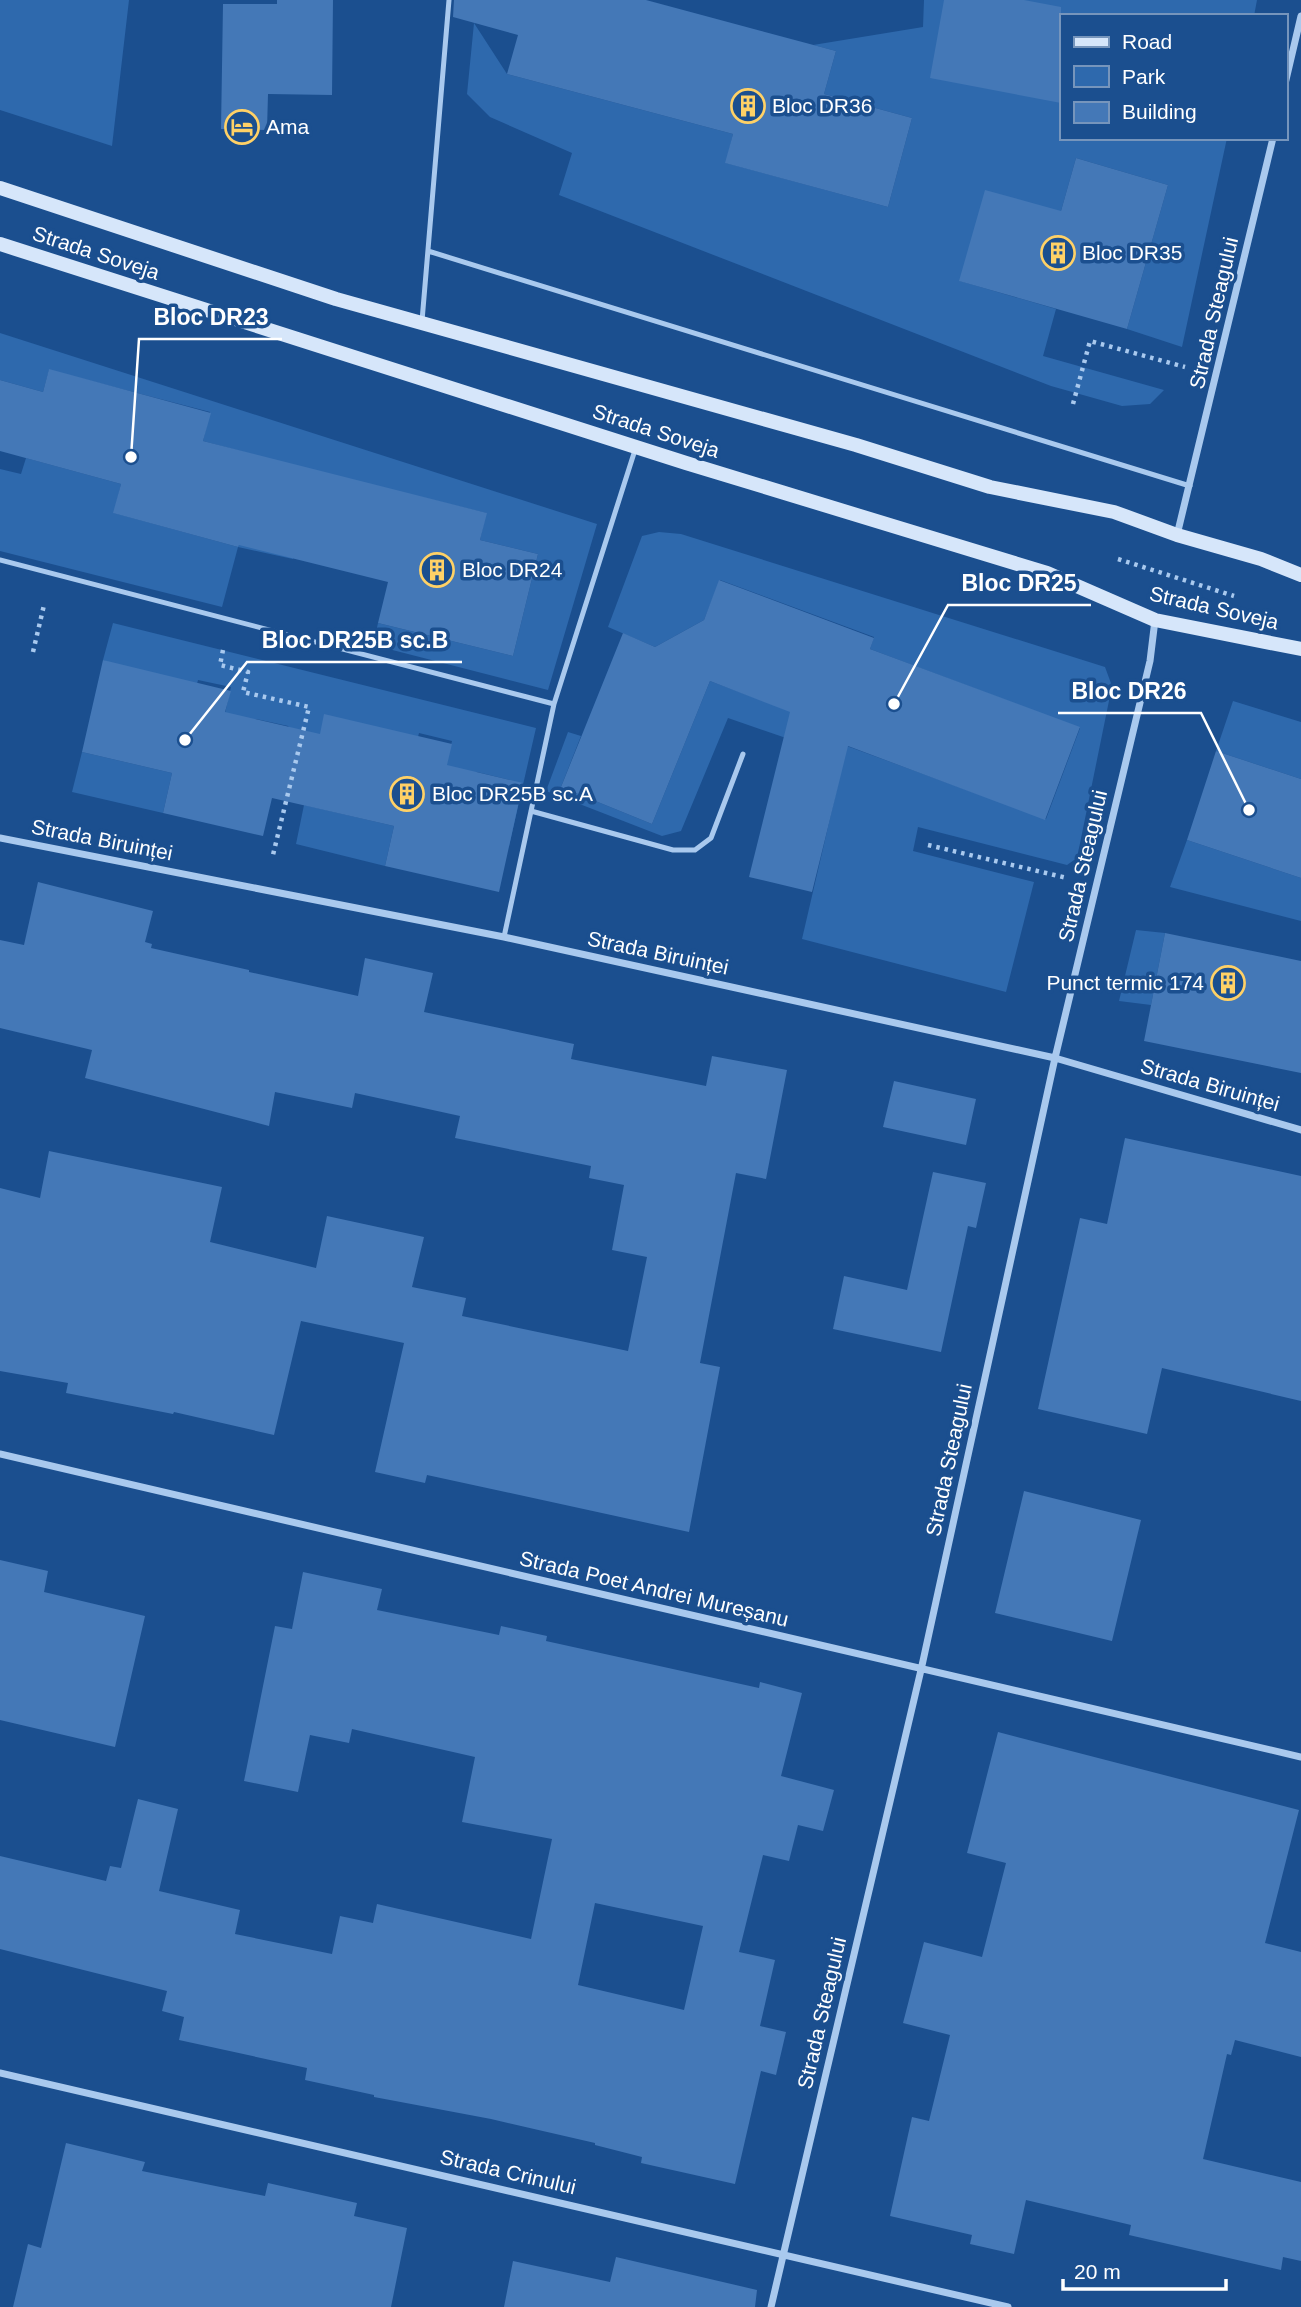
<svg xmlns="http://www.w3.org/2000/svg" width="1301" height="2307" font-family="Arial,sans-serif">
  <rect width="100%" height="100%" fill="#1b4f8f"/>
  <path fill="#2e69ad" d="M 0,0 L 129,0 L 112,146 L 0,110 Z
    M 924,0 L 1257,0 L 1254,16 L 1061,16 L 1061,138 L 1227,138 L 1182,347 L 1127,329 L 1168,185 L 1076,158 L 1061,211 L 960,281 L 1056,309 L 1043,356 L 1164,390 L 1150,404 L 1122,406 L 1051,386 L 559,195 L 572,153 L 490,117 L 467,94 L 474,23 L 507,74 L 733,134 L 726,163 L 888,207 L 912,118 L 824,94 L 836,51 L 813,45 L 923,27 Z
    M 0,333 L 597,524 L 548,690 L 373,645 L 378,623 L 513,656 L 538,554 L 480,540 L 486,513 L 315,471 L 293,559 L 238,547 L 222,607 L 0,551 L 0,469 L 21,474 L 26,458 L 121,484 L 114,513 L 238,547 L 262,457 L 203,441 L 210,412 L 49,370 L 43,392 L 0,380 Z
    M 659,532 L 681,534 L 1105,667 L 1112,686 L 1077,858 L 1067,865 L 918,827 L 913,851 L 1034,882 L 1006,992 L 802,939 L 844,758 L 728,718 L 681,831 L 662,836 L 546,791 L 568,732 L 581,736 L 561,787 L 652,824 L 710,681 L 840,730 L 836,742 L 1046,819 L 1080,728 L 870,649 L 874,637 L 720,580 L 704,620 L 655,647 L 608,627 L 642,536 Z
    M 113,623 L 536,728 L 509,846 L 495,843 L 510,780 L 477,772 L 444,775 L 452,741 L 419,733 L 415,749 L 313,762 L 288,726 L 256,719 L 223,722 L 231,687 L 198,680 L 194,696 L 103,660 Z
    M 1233,701 L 1301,722 L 1301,779 L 1216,751 Z
    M 82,752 L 172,773 L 163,813 L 72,792 Z
    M 304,805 L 394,826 L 385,866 L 296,844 Z
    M 1187,840 L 1301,878 L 1301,921 L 1170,887 Z
    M 1136,930 L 1165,933 L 1151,1005 L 1119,1001 Z"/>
  <path fill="#4478b7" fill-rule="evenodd" d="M 277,0 L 333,0 L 332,95 L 268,94 L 267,130 L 221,129 L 223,4 L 277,4 Z
    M 454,0 L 646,0 L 836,51 L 824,94 L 912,118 L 888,207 L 725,163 L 733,134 L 507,74 L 518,35 L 453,17 Z
    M 944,0 L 1024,0 L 1061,7 L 1061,103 L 930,78 Z
    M 1076,158 L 1168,185 L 1127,329 L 959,281 L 985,190 L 1061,211 Z
    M 49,369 L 211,413 L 203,441 L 487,513 L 480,540 L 538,554 L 513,656 L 378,623 L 388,582 L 239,545 L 238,547 L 113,513 L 121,484 L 0,451 L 0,380 L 43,392 Z
    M 719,580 L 874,638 L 870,649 L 1080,727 L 1045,820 L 848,746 L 812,892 L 749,877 L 790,712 L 710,681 L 652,824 L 561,787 L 623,633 L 655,647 L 704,620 Z
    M 103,660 L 231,691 L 225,712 L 320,734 L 324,714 L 452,744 L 447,765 L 523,783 L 499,892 L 385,866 L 394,826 L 272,798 L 263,836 L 163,813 L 172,773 L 82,752 Z
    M 1216,751 L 1301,779 L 1301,878 L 1187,840 Z
    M 38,882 L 153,911 L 145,942 L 152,944 L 151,948 L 249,970 L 249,972 L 358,996 L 365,958 L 433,973 L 424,1012 L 574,1044 L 571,1059 L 706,1086 L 712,1056 L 787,1070 L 766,1179 L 736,1173 L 700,1363 L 720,1367 L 689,1532 L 427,1475 L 425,1483 L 375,1472 L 404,1343 L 301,1321 L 274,1435 L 174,1412 L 173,1414 L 66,1393 L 68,1383 L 0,1371 L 0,1188 L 40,1198 L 49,1151 L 222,1187 L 210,1242 L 316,1268 L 327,1216 L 424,1237 L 412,1287 L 466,1298 L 462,1316 L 628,1351 L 647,1257 L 612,1250 L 624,1185 L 589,1178 L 591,1166 L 455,1138 L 460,1116 L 355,1093 L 352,1108 L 275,1092 L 269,1126 L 85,1078 L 92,1050 L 0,1028 L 0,940 L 24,945 Z
    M 1165,933 L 1301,961 L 1301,1073 L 1144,1041 Z
    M 894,1081 L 976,1099 L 966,1145 L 883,1127 Z
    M 1125,1138 L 1301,1176 L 1301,1401 L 1162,1368 L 1147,1434 L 1038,1409 L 1080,1218 L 1107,1224 Z
    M 933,1172 L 986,1183 L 976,1228 L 968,1226 L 941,1352 L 833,1329 L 844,1276 L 907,1290 Z
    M 1024,1491 L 1141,1520 L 1112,1641 L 995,1613 Z
    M 0,1560 L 48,1571 L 44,1592 L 145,1616 L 115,1747 L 0,1720 Z
    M 303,1572 L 382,1589 L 377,1610 L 499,1635 L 501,1626 L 547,1636 L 546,1641 L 759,1688 L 760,1682 L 802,1693 L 781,1776 L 834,1790 L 823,1831 L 798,1825 L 789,1861 L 763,1855 L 739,1952 L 775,1960 L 760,2026 L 786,2032 L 776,2075 L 761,2071 L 735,2184 L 641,2163 L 642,2157 L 595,2145 L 595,2143 L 491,2119 L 374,2097 L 374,2095 L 305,2080 L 307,2068 L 179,2040 L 184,2017 L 162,2011 L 167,1991 L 0,1949 L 0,1856 L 106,1881 L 110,1866 L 121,1868 L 138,1799 L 178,1809 L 159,1891 L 240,1910 L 235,1934 L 332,1954 L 340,1916 L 373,1923 L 377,1904 L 531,1939 L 552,1839 L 462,1822 L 475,1757 L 352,1729 L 349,1743 L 310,1735 L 298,1792 L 244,1781 L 275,1626 L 292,1629 ZM 595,1903 L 703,1926 L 684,2010 L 578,1985 Z
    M 998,1732 L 1299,1810 L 1265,1943 L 1301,1952 L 1301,2057 L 1235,2040 L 1231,2055 L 1227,2054 L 1203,2159 L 1301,2182 L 1301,2261 L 1283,2257 L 1281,2270 L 1129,2235 L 1131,2225 L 1026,2200 L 1014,2254 L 970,2244 L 972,2235 L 890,2216 L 912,2117 L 929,2121 L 950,2035 L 903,2023 L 924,1942 L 982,1957 L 1006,1863 L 967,1853 Z
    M 66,2143 L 145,2162 L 142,2171 L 265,2196 L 268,2183 L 357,2203 L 354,2216 L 407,2228 L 391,2307 L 13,2307 L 28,2244 L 41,2248 Z
    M 616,2257 L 757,2290 L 755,2307 L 504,2307 L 513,2261 L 610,2282 Z"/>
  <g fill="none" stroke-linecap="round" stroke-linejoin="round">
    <path stroke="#a9c9ee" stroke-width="4.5" stroke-dasharray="3.5 5" stroke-linecap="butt" d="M 1073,404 L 1090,341 L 1185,367
      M 1118,559 L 1234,596
      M 223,650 L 220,665 L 248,672 L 243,692 L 309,707 L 272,859
      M 33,652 L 44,605
      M 928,845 L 1067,878"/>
    <path stroke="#a9c9ee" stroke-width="5" d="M 428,251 L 1190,486
      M 422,321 L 449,0
      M 0,560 L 554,704
      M 531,811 L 673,850 L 695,850 L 711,838 L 743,754
      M 504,937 L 554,704 L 635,450"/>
    <path stroke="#a9c9ee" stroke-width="7" d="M 1285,84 L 1301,16
      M 1177,535 L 1273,138
      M 0,838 L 504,937 L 1055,1058 L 1301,1130
      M 0,1454 L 1301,1757
      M 0,2073 L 1008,2307
      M 771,2307 L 921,1670 L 1055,1058 L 1150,661 L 1155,620"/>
    <path stroke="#d6e6fa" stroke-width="14" d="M 0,188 L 336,299 L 856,445 L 990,487 L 1114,512 L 1177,535 L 1261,559 L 1301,575
      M 0,244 L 686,463 L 1047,573 L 1155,620 L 1301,649"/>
  </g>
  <defs>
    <g id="building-ring" transform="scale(1.75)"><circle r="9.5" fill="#1b4f8f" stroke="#ffd166" stroke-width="1.5"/><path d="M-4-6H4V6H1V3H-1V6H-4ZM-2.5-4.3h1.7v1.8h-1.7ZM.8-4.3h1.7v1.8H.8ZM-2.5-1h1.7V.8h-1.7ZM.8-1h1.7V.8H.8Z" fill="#ffd166"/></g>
    <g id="hotel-ring" transform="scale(1.75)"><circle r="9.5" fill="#1b4f8f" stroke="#ffd166" stroke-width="1.5"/><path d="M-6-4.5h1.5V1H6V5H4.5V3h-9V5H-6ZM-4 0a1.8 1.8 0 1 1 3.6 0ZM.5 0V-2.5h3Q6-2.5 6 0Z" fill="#ffd166"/></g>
  </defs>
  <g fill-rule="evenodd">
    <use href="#building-ring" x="748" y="106"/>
    <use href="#hotel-ring" x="242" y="127"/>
    <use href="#building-ring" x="1058" y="253"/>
    <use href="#building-ring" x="437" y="570"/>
    <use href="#building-ring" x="407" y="794"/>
    <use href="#building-ring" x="1228" y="983"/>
  </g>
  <g text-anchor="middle" stroke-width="7" stroke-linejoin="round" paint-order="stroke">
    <g font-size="21" fill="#fff" stroke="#1b4f8f" text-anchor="start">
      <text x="772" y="113">Bloc DR36</text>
      <text x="266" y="134">Ama</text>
      <text x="1082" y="260">Bloc DR35</text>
      <text x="462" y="577">Bloc DR24</text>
      <text x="432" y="801">Bloc DR25B sc.A</text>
      <text x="1204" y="990" text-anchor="end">Punct termic 174</text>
    </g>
    <g font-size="21" fill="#fff" stroke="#1b4f8f">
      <text transform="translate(96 253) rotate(18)" y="7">Strada Soveja</text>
      <text transform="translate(1214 313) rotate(-77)" y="7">Strada Steagului</text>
      <text transform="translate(656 431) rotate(18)" y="7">Strada Soveja</text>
      <text transform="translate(1214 608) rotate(13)" y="7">Strada Soveja</text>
      <text transform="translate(102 840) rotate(11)" y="7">Strada Biruinței</text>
      <text transform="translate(1083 866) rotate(-77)" y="7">Strada Steagului</text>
      <text transform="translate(658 953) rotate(12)" y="7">Strada Biruinței</text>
      <text transform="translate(1210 1085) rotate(16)" y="7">Strada Biruinței</text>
      <text transform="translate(949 1460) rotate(-78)" y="7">Strada Steagului</text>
      <text transform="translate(654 1589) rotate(13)" y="7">Strada Poet Andrei Mureșanu</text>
      <text transform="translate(822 2013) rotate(-77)" y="7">Strada Steagului</text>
      <text transform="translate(508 2172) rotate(13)" y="7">Strada Crinului</text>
    </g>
  </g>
  <path fill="none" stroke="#fff" stroke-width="2.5" d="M131 457L139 339H282M894 704L948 605H1091M185 740L247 662H462M1249 810L1201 713H1058"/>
  <g fill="#fff" stroke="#1b4f8f" stroke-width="2.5">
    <circle cx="131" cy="457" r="7"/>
    <circle cx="894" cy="704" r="7"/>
    <circle cx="185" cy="740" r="7"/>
    <circle cx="1249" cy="810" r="7"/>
  </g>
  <g font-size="23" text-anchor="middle" font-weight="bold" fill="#fff" stroke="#1b4f8f" stroke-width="7" stroke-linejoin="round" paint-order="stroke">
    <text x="211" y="325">Bloc DR23</text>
    <text x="1019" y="591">Bloc DR25</text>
    <text x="355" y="648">Bloc DR25B sc.B</text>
    <text x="1129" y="699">Bloc DR26</text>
  </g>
  <rect x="1060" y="14" width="228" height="126" fill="#1b4f8f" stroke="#7695bc" stroke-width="2"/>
  <rect x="1074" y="37" width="35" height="10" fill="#d6e6fa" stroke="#7695bc" stroke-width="2"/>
  <text x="1122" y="49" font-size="21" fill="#ffffff">Road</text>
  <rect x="1074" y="66" width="35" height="21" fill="#2e69ad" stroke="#7695bc" stroke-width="2"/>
  <text x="1122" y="84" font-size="21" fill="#ffffff">Park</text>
  <rect x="1074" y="102" width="35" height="21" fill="#4478b7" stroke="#7695bc" stroke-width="2"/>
  <text x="1122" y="119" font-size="21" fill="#ffffff">Building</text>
  <path d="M1063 2279v10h163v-10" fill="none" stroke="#ffffff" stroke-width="3.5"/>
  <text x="1074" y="2279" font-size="21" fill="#ffffff" stroke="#1b4f8f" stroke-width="5" paint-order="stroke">20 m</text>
</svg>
